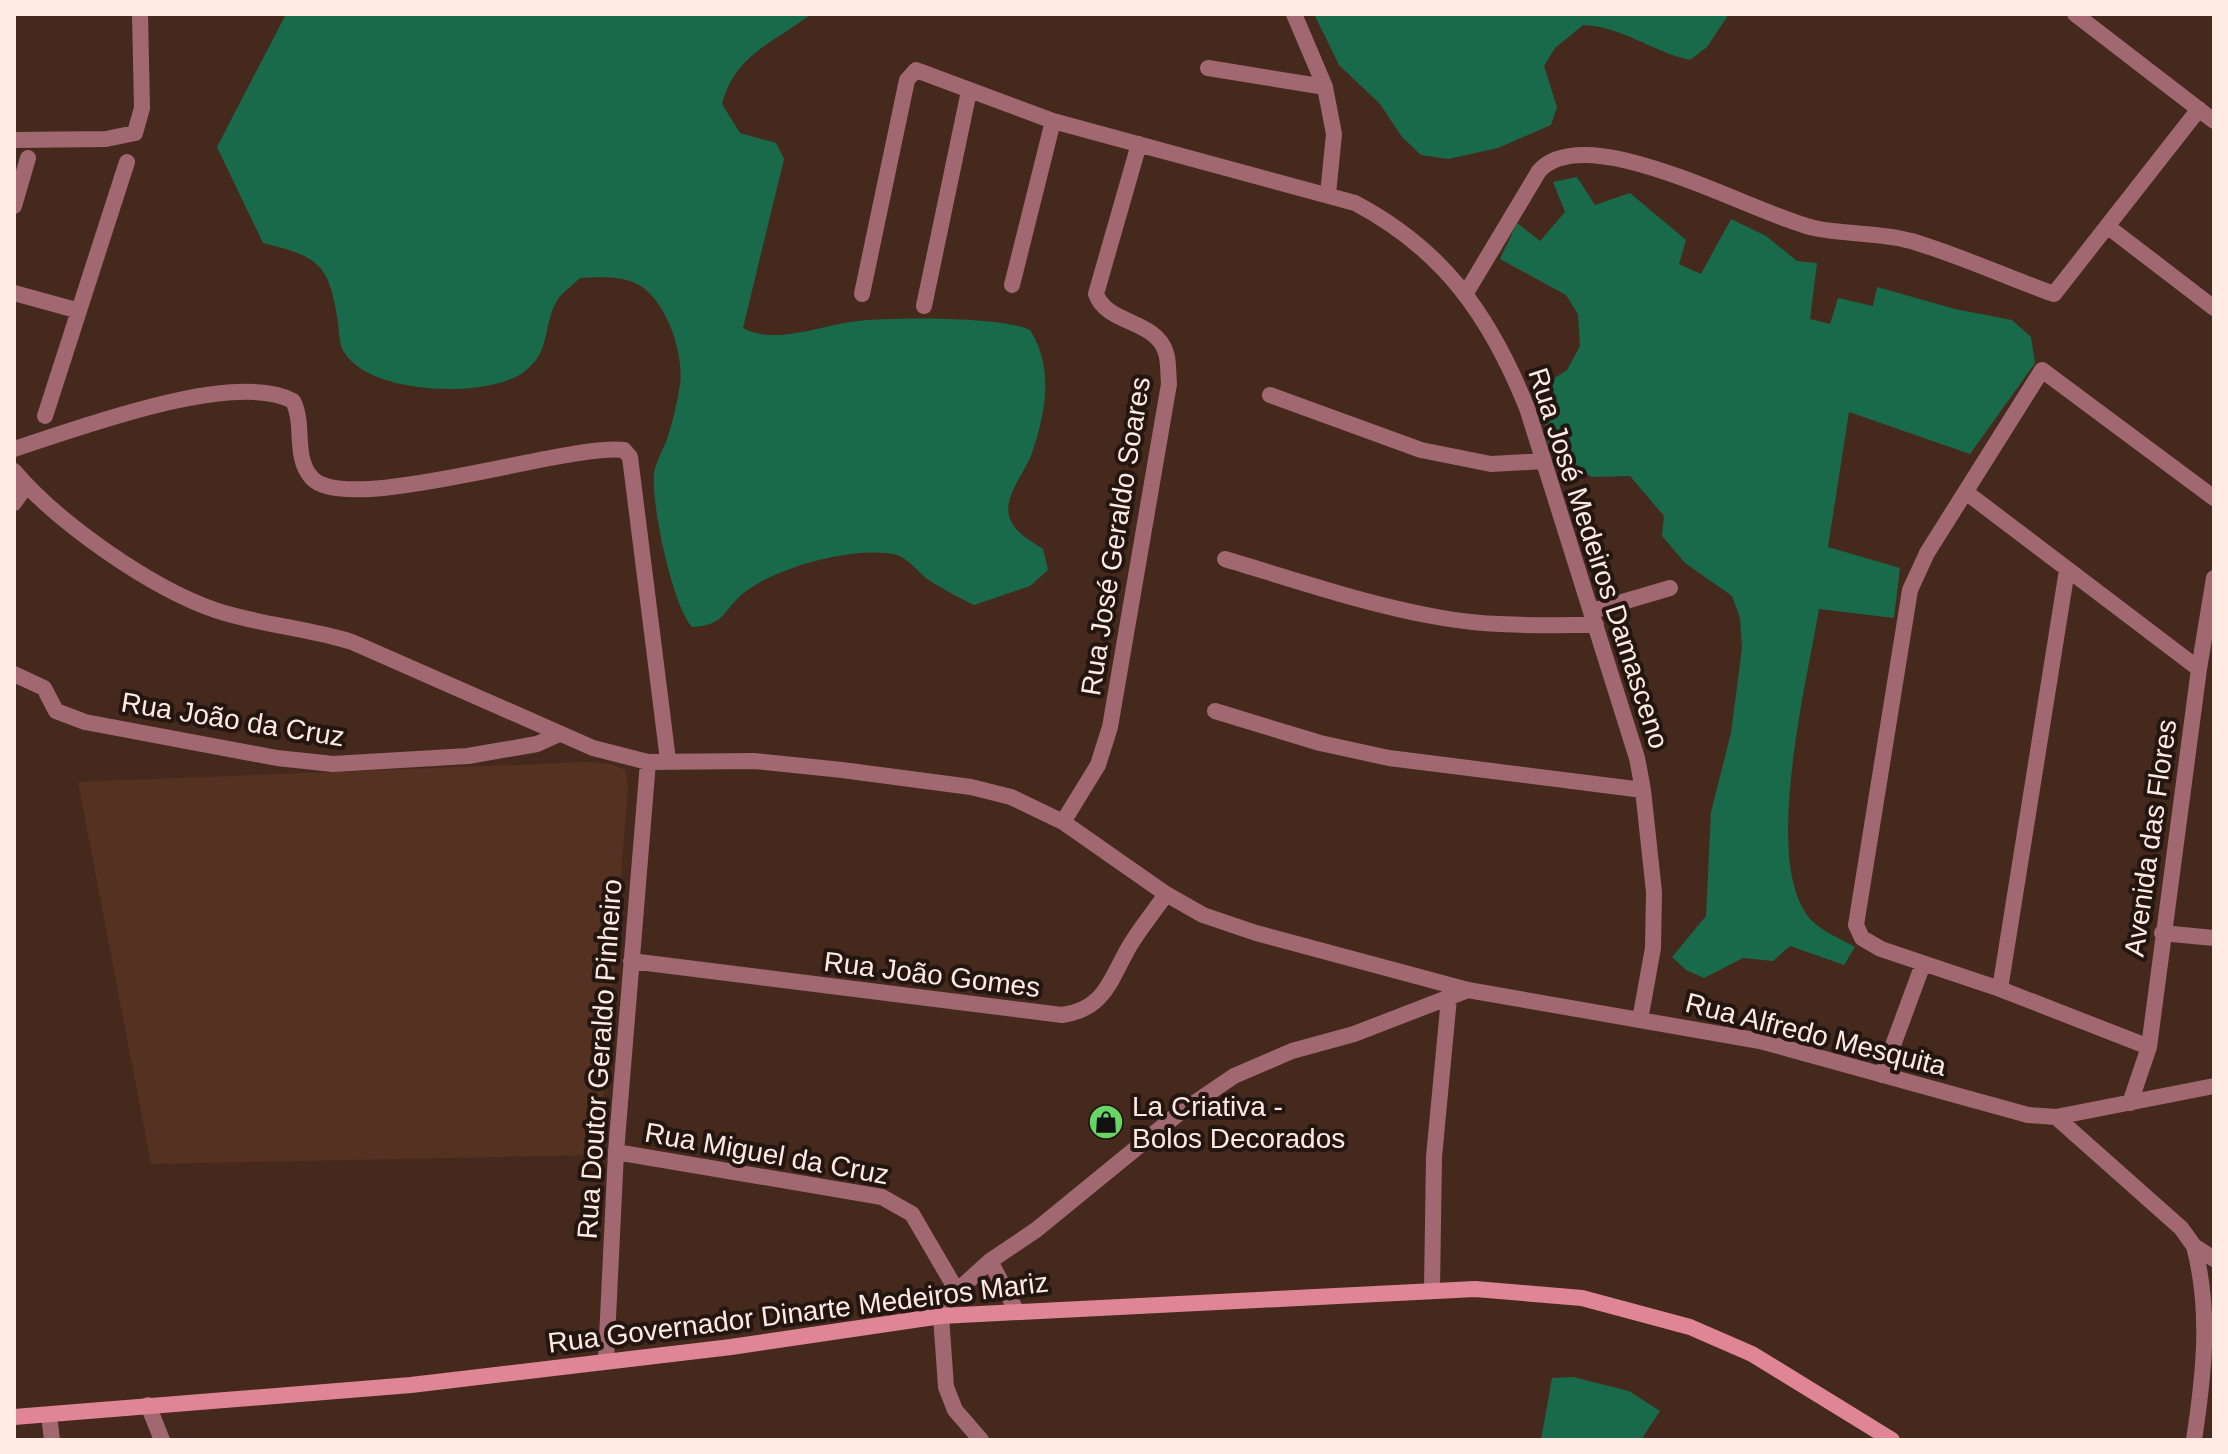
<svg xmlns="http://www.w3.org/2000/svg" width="2228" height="1454" font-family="Arial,sans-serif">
  <rect width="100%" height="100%" fill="#46291d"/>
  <path fill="#553122" d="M 589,762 L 611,764 L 625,770 L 628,787 L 599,1155 L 151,1164 L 78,782 Z"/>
  <path fill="#186a4b" d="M 286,14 L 811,14 C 774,43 735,54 722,104 L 740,133 L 776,143 L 784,159 L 743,328 C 776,346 820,325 857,321 C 893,317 1000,316 1030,330 C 1054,368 1046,412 1032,453 C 1025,473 1000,500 1011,521 C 1017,534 1031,541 1043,549 L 1048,570 L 1030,586 L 974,605 C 958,597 940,588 926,578 C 918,571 907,558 897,555 C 857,545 777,567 745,592 C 722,610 727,625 692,627 C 672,605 651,503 654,473 C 656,462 663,450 667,439 C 673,422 677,402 680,385 C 684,354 668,305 641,286 C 624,275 599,277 580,278 C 574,284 563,292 558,299 C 541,326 553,353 521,374 C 483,398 370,395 344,352 C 339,345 339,331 338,322 C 329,264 320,257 263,243 L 217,147 Z
    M 1314,14 L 1729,14 L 1707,47 L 1690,60 C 1653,52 1621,26 1583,25 L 1555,48 L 1544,66 L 1557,107 L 1551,125 L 1498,148 L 1448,159 L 1421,155 L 1402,137 L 1380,104 L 1339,65 Z
    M 1577,177 L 1595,205 L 1630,193 L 1686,240 L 1679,264 L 1701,274 L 1731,219 L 1766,236 L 1797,261 L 1817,263 L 1810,319 L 1830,324 L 1838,298 L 1873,306 L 1877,287 L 1955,309 L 2012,320 L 2031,337 L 2035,363 L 1970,454 L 1849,412 L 1828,547 L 1900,568 L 1894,618 L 1819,609 C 1807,682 1765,849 1805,912 C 1814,928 1839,938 1855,947 L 1844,965 L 1790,946 L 1773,961 L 1743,958 L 1704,978 L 1686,970 L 1672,957 L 1706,916 L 1711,812 L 1731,733 L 1742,648 L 1740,618 L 1732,596 L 1685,563 L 1662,536 L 1664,516 L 1630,476 L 1592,477 L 1550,454 L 1539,388 L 1567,370 L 1580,346 L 1578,314 L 1566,295 L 1500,259 L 1517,223 L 1540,241 L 1565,212 L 1553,182 Z
    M 1573,1377 L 1629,1391 L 1660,1411 L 1641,1440 L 1541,1440 L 1552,1378 Z"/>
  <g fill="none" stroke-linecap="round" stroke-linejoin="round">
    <path stroke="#a16871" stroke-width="16" d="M 1294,14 L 1325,87 L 1334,134 L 1328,194
      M 2075,14 L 2214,121
      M 1208,68 L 1325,87
      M 14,140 L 106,139 L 135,133 L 142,108 L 140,14
      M 14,206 L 28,158
      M 2107,226 L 2214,308
      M 1012,285 L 1053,121
      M 14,293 L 76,310
      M 1466,293 L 1539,171 C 1587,117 1755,215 1814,228 C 1846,235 1880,232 1911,241 C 1959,255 2006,277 2054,294 L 2199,109
      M 862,294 L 907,80 L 916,70 L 1053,121 L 1355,203 C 1444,250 1490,316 1527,408 L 1637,758 L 1643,790 L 1654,892 L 1653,948 L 1640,1020
      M 924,306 L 969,91
      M 1270,395 L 1421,450 L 1491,464 L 1544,461
      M 45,416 L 127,162
      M 14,449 C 77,429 234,369 293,401 C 305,424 293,456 311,477 C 345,518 566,443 624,450 L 630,457 L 668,760
      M 14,471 C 58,523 151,588 215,610 C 259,625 308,628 352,642 L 593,748 L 648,762 L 754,761 L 842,770 L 971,787 L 1011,797 L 1063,822 L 1166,894 L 1203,915 L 1256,933 L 1468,990 L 1760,1041 L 2028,1115 L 2056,1117 L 2214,1086
      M 1967,493 L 2199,669
      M 14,503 L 26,486
      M 1225,559 C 1295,580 1365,604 1437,617 C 1490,627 1543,625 1596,625
      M 1592,611 L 1670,588
      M 14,674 L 44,688 L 56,711 L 85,722 L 277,758 L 333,764 L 468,756 L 537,744 L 557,735
      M 1215,711 L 1320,743 L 1389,758 L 1643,790
      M 1063,822 L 1098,765 L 1110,727 L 1169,384 C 1168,374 1169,362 1166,353 C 1156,319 1107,325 1096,294 L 1139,144
      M 2162,933 L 2214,938
      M 631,961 L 1062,1015 C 1105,1009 1110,980 1129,947 C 1140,928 1154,912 1166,894
      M 2000,989 L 2067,570
      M 2149,1047 L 2000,989 L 1881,949 L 1862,938 L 1856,925 L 1910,590 L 1927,553 L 2042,370 L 2214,498
      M 1882,1075 L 1923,964
      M 2130,1103 L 2149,1047 L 2199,669 L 2214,578
      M 2056,1117 L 2181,1228 L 2194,1246 L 2214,1259
      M 616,1152 L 882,1197 L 912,1214 L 957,1291
      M 990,1261 L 1016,1310
      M 1432,1289 L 1434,1157 L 1449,998
      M 606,1359 L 616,1152 L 648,762
      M 148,1405 L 162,1440
      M 49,1415 L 52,1440
      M 981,1440 L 955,1410 L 946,1387 L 941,1316 L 957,1291 L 990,1261 L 1036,1230 L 1178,1114 L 1234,1076 L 1292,1051 L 1354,1034 L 1468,990
      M 2194,1440 C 2204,1374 2211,1311 2194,1246"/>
    <path stroke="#e08595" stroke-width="16" d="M 14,1417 L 411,1385 L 731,1347 L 941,1316 L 1475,1289 L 1582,1298 L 1690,1327 L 1752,1354 L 1892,1440"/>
  </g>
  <defs>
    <g id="shop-disc" transform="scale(1.8)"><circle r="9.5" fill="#68d465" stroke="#231611"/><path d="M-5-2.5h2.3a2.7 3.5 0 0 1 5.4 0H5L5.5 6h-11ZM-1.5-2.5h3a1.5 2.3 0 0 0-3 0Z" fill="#111"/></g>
  </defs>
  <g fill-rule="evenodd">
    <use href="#shop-disc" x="1106" y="1122"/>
  </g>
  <g text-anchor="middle" stroke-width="8" stroke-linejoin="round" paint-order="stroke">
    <g font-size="28" fill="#ffebe3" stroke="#231611">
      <text transform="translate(1115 536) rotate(-81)" y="10">Rua José Geraldo Soares</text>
      <text transform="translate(1599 558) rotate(72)" y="10">Rua José Medeiros Damasceno</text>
      <text transform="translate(233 719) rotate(9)" y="10">Rua João da Cruz</text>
      <text transform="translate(2150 838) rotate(-82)" y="10">Avenida das Flores</text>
      <text transform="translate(932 974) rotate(7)" y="10">Rua João Gomes</text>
      <text transform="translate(1816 1034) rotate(14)" y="10">Rua Alfredo Mesquita</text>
      <text transform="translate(599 1059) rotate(-86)" y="10">Rua Doutor Geraldo Pinheiro</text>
      <text transform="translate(767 1153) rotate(10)" y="10">Rua Miguel da Cruz</text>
      <text transform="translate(798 1312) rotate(-7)" y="10">Rua Governador Dinarte Medeiros Mariz</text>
    </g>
    <g font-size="28" fill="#ffebe3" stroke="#231611" text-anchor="start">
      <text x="1132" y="1116">La Criativa -<tspan x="1132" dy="32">Bolos Decorados</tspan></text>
    </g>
  </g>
  <rect width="2228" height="1454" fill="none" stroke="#ffebe3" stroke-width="32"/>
</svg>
